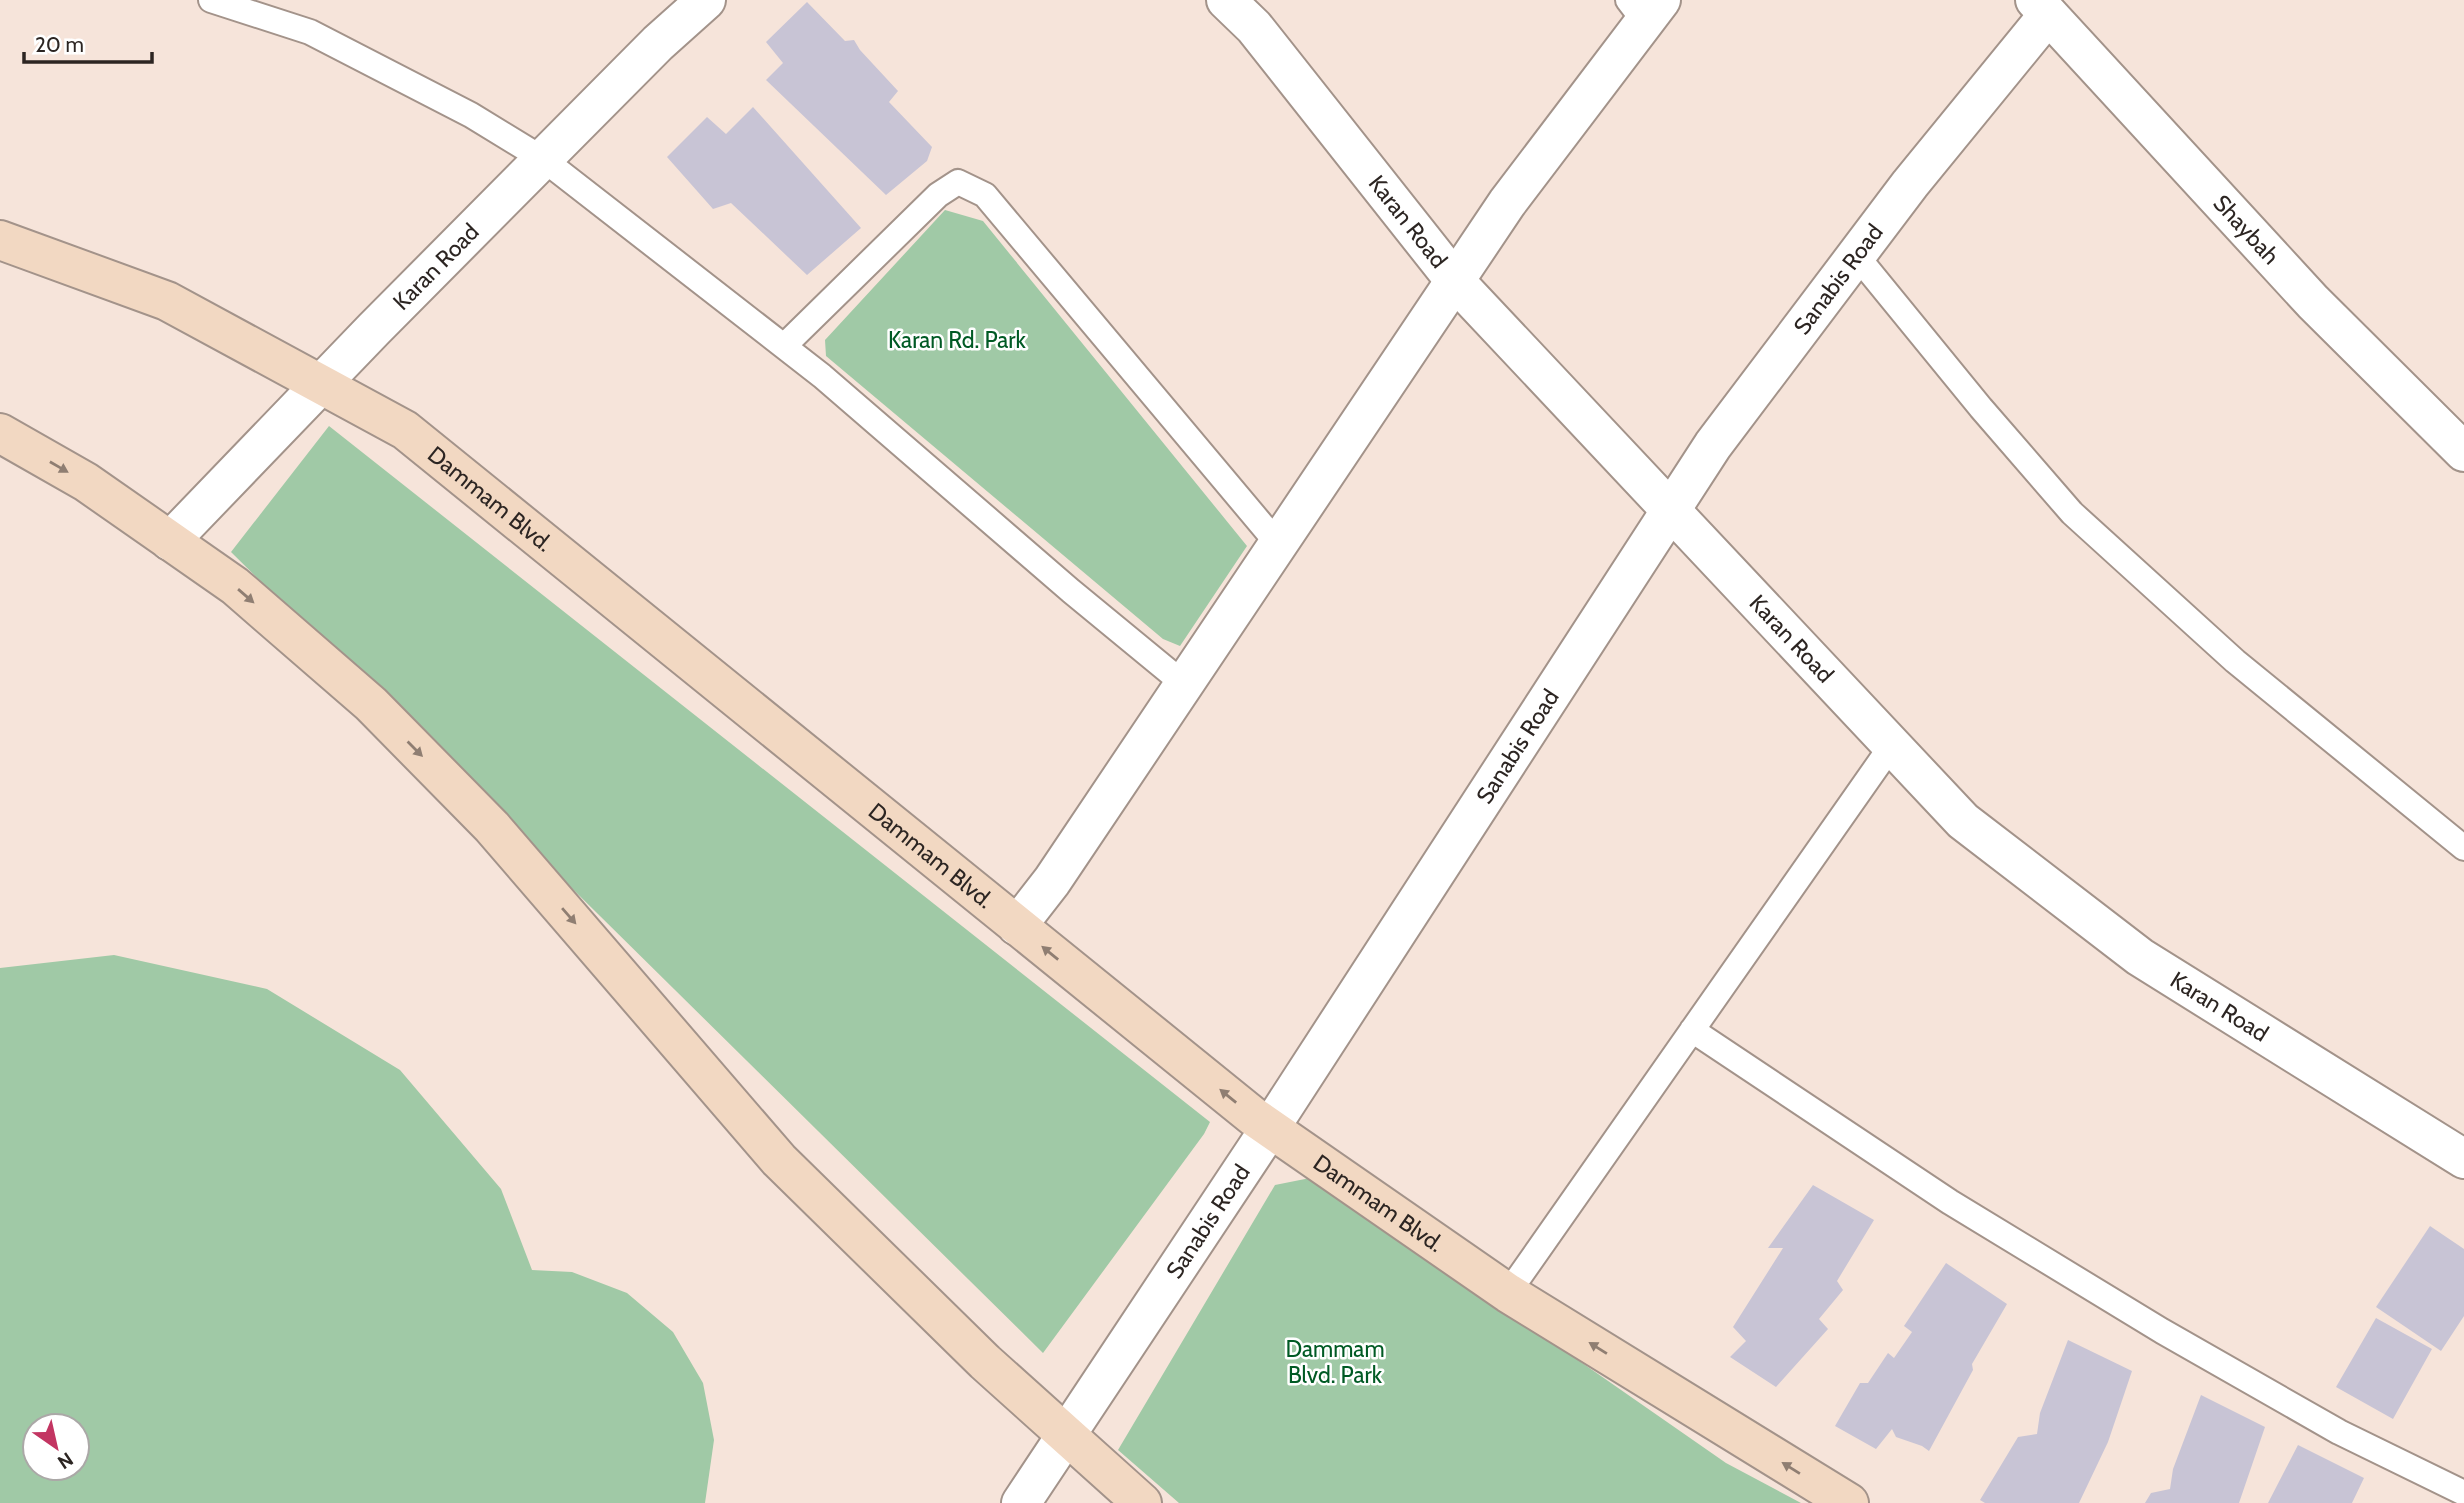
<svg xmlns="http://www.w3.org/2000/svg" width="2464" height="1503" font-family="Cabin,sans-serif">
  <rect width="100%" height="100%" fill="#f6e4da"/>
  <path fill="#a0c9a6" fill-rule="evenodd" d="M 945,210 L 983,221 L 1247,546 L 1180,646 L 1163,639 L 826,356 L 825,340 Z
    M 329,426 L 1210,1122 L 1204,1134 L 1043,1353 L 231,552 Z
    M 114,955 L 267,989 L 400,1070 L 501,1189 L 532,1270 L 572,1272 L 627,1293 L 673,1332 L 703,1383 L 714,1440 L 705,1503 L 0,1503 L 0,968 ZM 35,1426 L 77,1426 L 77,1468 L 35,1468 Z
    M 1315,1177 L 1726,1463 L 1801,1503 L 1179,1503 L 1118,1450 L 1275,1185 Z"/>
  <path fill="#c8c4d5" d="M 807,2 L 845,41 L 854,40 L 860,50 L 898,91 L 889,102 L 932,147 L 927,161 L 886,195 L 766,80 L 783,63 L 766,42 Z
    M 753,107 L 861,228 L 807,275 L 731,203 L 713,209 L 667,157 L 707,117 L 726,134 Z
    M 1813,1185 L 1874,1220 L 1837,1281 L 1843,1290 L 1819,1319 L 1828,1329 L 1776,1387 L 1730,1357 L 1746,1341 L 1733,1327 L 1783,1248 L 1768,1248 Z
    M 2430,1226 L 2464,1249 L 2464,1316 L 2441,1351 L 2376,1307 Z
    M 1946,1263 L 2007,1304 L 1972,1364 L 1973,1370 L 1929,1451 L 1922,1446 L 1896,1437 L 1892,1429 L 1876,1449 L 1835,1426 L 1860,1383 L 1868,1383 L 1888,1353 L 1894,1358 L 1912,1332 L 1904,1326 Z
    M 2376,1318 L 2432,1349 L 2393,1419 L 2336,1387 Z
    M 2068,1340 L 2132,1371 L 2108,1442 L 2079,1503 L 1985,1503 L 1980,1500 L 2018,1437 L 2037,1434 L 2040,1413 Z
    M 2201,1395 L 2265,1427 L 2239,1503 L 2145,1503 L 2151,1493 L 2170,1489 L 2173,1469 Z
    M 2298,1445 L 2364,1478 L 2352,1503 L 2268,1503 Z"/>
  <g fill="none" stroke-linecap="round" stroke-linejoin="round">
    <g stroke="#a3938a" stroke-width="28">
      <path id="lane" d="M 211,0 L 310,32 L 471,115 L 543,159 L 822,376 L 1071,591 L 1184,684
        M 1628,0 L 1644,21
        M 1856,255 L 1981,408 L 2072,513 L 2235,661 L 2464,848
        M 784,346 L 938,195 L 958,182 L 985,195 L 1278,544
        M 1692,1030 L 1950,1202 L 2162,1331 L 2339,1432 L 2464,1493
        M 1508,1293 L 1892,745"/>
    </g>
    <g stroke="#a3938a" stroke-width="42">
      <g id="street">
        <path id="s1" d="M 1226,0 L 1254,27 L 1455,281 L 1963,821 L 2140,957 L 2464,1159"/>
        <path id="s2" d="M 2035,0 L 2313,302 L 2464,452"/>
        <path id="s3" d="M 170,541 L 374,329 L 658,43 L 706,0"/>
        <path d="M 1017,926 L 1052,881 L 1507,203 L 1661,0"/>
        <path id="s4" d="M 1021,1503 L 1270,1128 L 1713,445 L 1910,184 L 2048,15"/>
      </g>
    </g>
    <g stroke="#a3938a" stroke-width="42">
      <g id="secondary">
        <path id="s5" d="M 0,240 L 167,301 L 405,430 L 1254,1117 L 1508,1293 L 1849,1503"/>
        <path d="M 0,433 L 86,482 L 235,586 L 371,704 L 492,827 L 779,1160 L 985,1362 L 1142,1503"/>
      </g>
    </g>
    <use href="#lane" stroke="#fff" stroke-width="24"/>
    <use href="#street" stroke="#fff" stroke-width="38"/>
    <use href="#secondary" stroke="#f2d8c2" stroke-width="38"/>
  </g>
  <defs><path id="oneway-solid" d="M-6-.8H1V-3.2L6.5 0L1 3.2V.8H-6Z" transform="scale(1.75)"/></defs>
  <g fill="#8f7e72">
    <use href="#oneway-solid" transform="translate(59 467) rotate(30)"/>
    <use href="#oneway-solid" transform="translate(246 596) rotate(41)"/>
    <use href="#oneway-solid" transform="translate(415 749) rotate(45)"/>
    <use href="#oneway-solid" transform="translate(569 916) rotate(49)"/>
    <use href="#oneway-solid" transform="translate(1050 953) rotate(-141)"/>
    <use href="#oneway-solid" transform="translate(1228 1096) rotate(-141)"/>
    <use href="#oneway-solid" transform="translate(1598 1348) rotate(-148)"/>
    <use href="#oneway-solid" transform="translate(1791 1468) rotate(-148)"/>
  </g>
  <g text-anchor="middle" stroke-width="5" stroke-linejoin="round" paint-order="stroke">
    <g font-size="23" fill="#2c2522" stroke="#fff">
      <text dy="8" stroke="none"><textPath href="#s1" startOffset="287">Karan Road</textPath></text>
      <text dy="8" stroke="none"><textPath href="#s2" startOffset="312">Shaybah</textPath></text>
      <text dy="8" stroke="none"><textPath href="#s3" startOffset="382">Karan Road</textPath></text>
      <text dy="8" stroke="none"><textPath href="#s4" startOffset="1472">Sanabis Road</textPath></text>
      <text dy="8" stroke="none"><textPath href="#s5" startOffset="558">Dammam Blvd.</textPath></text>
      <text dy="8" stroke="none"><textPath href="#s1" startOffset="854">Karan Road</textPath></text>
      <text dy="8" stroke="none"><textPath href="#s4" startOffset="905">Sanabis Road</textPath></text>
      <text dy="8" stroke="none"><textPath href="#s5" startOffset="1125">Dammam Blvd.</textPath></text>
      <text dy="8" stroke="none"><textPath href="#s1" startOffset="1421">Karan Road</textPath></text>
      <text dy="8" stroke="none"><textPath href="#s5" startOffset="1692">Dammam Blvd.</textPath></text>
      <text dy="8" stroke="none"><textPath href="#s4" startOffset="338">Sanabis Road</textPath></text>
    </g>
    <g font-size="23" fill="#005a24" stroke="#fff">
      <text x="957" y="348">Karan Rd. Park</text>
      <text x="1335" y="1357">Dammam<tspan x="1335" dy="26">Blvd. Park</tspan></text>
    </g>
  </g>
  <g transform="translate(56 1447) rotate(146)"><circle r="33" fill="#ffffff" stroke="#aba8a7" stroke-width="2"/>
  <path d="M0-5L12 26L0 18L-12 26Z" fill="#c33562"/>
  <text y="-10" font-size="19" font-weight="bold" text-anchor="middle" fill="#2c2522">N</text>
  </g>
  <path d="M24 52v10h128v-10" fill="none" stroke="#2c2522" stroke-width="3.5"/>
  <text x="35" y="52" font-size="21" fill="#2c2522" stroke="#ffffff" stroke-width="5" paint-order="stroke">20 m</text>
</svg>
